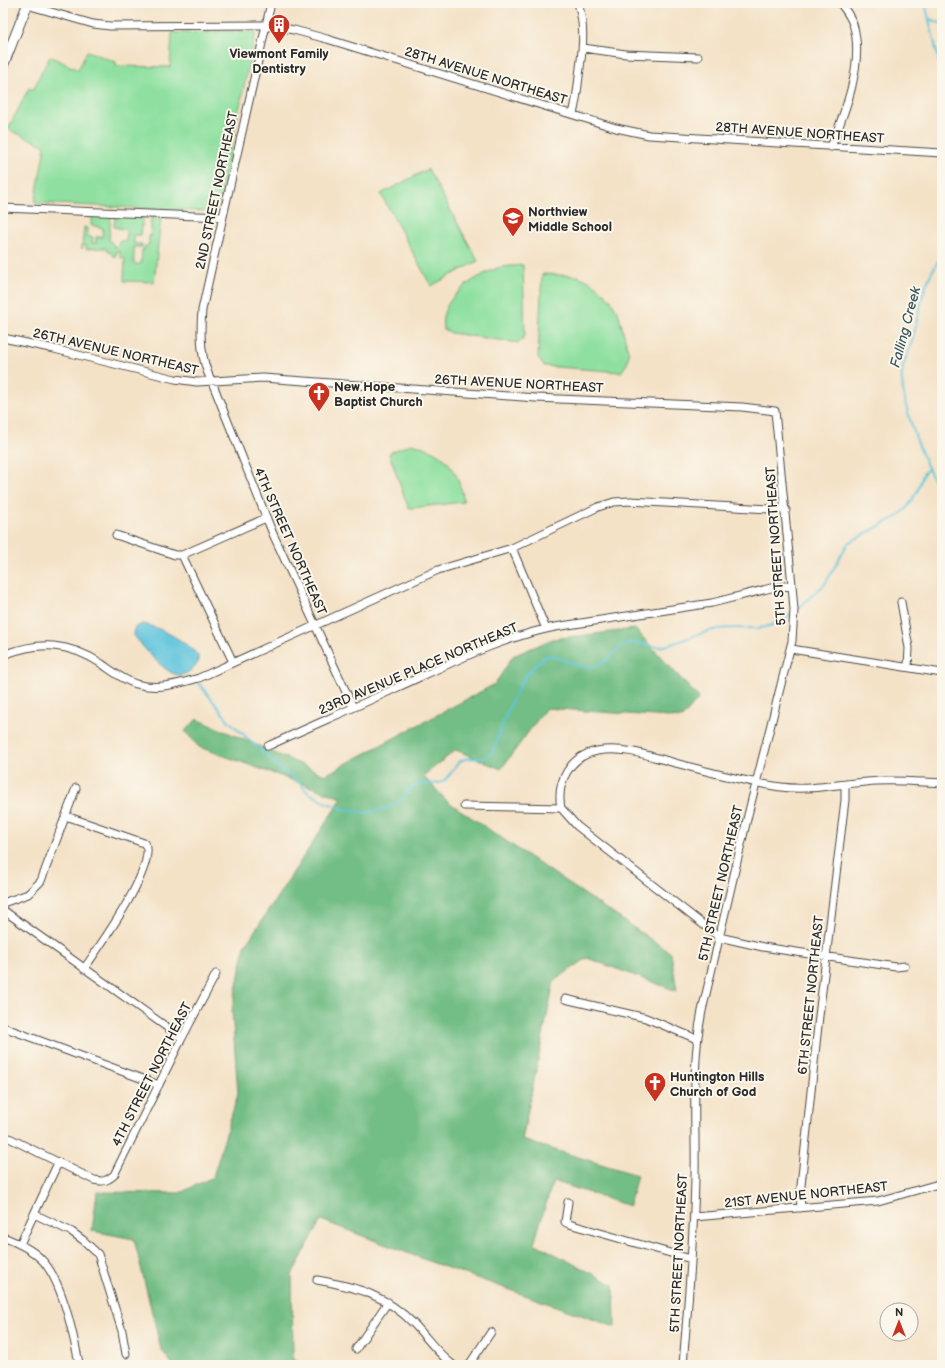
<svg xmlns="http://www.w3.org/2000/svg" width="945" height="1368" font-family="'Balsamiq Sans',sans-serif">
  <rect width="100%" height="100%" fill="#fbf7ec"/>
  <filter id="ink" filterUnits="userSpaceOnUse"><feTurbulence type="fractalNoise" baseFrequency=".025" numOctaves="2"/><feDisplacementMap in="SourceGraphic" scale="8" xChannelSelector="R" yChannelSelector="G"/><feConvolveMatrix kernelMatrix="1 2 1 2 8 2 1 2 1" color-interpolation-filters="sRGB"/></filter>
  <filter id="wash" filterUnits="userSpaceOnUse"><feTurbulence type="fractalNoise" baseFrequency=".012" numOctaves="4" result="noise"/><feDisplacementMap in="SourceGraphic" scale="16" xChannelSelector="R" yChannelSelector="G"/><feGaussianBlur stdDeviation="0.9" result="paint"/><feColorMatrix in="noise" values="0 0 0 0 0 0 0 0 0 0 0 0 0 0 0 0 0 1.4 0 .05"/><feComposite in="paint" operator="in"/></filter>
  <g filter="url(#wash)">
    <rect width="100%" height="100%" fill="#f4e2c7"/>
    <path fill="#8fe0a0" stroke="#5d8666" d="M 256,31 L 217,212 L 35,203 L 45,146 L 8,129 L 29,88 L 33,90 L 50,56 L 78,70 L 87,51 L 116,62 L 116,66 L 170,67 L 172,33 Z
      M 428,169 L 478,261 L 431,286 L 381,194 Z
      M 111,214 L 109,239 L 115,247 L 118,246 L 119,241 L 126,241 L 127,230 L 114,227 L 115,215 L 143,216 L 141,235 L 134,235 L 134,244 L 142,244 L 142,247 L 134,247 L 134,264 L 141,264 L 142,250 L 144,250 L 144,247 L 149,244 L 149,236 L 151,236 L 151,217 L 161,218 L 154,282 L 124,281 L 125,258 L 121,258 L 120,252 L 116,252 L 116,258 L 105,248 L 86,249 L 86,245 L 83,245 L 82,249 L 84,227 L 87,228 L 87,236 L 93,237 L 92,243 L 96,243 L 96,237 L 102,237 L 103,228 L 91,225 L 92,215 Z
      M 523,265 L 525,336 L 519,343 L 451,333 L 443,329 C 443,325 442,321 443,317 C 447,294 478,275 498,268 C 505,266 515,266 523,265 Z
      M 542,274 L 578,276 L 593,283 L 610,299 L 618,312 L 629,354 L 627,364 L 621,372 L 544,366 L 538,358 Z
      M 411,444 C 435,448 452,460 459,483 C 461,490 464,495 463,502 L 411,508 L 408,507 L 389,453 Z"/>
    <path fill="#73be86" stroke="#4f7458" d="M 635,629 L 699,698 L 682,718 L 546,708 L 501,769 L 456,750 L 423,776 L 447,801 L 671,953 L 677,991 L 587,958 L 554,981 L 522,1140 L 637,1175 L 629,1206 L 553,1181 L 534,1243 L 614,1285 L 615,1327 L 431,1262 L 321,1220 L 292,1275 L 293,1360 L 306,1365 L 173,1365 L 161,1349 L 134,1239 L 92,1231 L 97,1192 L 180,1193 L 213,1177 L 238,1094 L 232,1010 L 245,946 L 342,798 L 199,747 L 185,731 L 197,719 L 325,775 L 495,684 L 513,656 L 553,639 Z"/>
    <path fill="#5fc4dd" stroke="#457884" d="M 143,624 C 164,629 183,640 198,655 L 198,663 C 193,668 188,674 181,675 C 167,677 141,645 134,635 L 135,627 Z"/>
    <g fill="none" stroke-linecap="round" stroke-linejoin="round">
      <path stroke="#5fc4dd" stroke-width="2" d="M 925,3 L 942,74
        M 930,19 L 942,24
        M 942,255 C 938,262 933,269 930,276 C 920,296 918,320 912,341 C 908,355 900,367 902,382 C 905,416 926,467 942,497
        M 796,610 L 825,584 L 848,543 L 898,516 L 907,508 L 918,490 L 923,474 L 928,469
        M 196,680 L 229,721 L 284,772 L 301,784 L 307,792 L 327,803 L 344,809 L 366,813 L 380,810 L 395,805 L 415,785 C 424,783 434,786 443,781 C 452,776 455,761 465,759 C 476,756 480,763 492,753 C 505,720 516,673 549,655 C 569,660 586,675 605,661 C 613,656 618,647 627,643 C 635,640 650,647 660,647 C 678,643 695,634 714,630 C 746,623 760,638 791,614"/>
    </g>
  </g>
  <g filter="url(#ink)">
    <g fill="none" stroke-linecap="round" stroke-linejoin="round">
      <g stroke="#494642" stroke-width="9">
        <path id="minor" d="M 271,3 L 202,310 C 200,334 200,360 212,382 L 273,534 L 353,707
          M 27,5 L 93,24 L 110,26 L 266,25 L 294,30 L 327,39 L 616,128 L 649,135 L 942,153
          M 583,48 L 626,54 L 698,57
          M 573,114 C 577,99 578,84 580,68 C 583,45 585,26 578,3
          M 831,147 C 845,112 865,62 853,24 C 850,16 845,9 840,3
          M 3,208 L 222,217
          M 3,338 L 50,348 L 175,379 L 197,382 L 263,378 L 536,398 L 742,407 L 775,411 L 792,585 L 794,610 L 792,641 L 748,815 L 702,1011 C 691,1066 696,1122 695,1177 C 694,1240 688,1303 683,1365
          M 116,535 L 175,555 L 182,555 L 266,518
          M 512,548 L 546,629
          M 182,555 L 233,662
          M 901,602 L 909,648 L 908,667
          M 791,649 L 942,673
          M 3,655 C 40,641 68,642 102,664 C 112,671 123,680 136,684 C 157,690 178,684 199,678 L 438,570 L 512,548 L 598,507 L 614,502 L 630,501 L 786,510
          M 268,746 C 311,726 354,708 396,688 C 447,665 499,638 555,627 L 712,603 L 771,588 L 792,585
          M 464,806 L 561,808 L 577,826 L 719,937 L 763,947 L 896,967 L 905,966
          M 561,808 C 556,782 570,756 597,751 C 623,746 650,756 675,763 C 710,772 745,782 781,787 C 810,791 838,784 866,782 C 891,779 917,782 942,783
          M 66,816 L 144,843 L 147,848 C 150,876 101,944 84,969
          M 3,903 L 28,894 L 41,881 L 76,788
          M 3,910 L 182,1038
          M 565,999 L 646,1018 L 697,1039
          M 3,1027 L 159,1085
          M 3,1135 L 94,1180 C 103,1182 107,1181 114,1175 L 182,1038 L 216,974
          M 568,1202 L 565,1222 L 569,1224 L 691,1259
          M 801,1208 L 800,1195 L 819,1016 L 845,800 L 845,785
          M 34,1214 L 72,1232 L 83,1240 L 98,1254 L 122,1331 L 126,1354
          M 694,1217 L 878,1201 L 942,1183
          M 3,1237 C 16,1242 30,1248 40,1258 C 62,1278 73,1334 79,1363
          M 20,1244 L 58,1163
          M 317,1280 C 357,1287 386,1295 415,1325 C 428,1339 438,1354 453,1365
          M 356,1349 L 388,1302
          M 469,1365 L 491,1332"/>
      </g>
      <g stroke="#494642" stroke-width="11">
        <path id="major" d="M 3,66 L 28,3"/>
      </g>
      <use href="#minor" stroke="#fff" stroke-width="7"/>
      <use href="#major" stroke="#fff" stroke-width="9"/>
    </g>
  </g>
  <defs>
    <g id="building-pin" transform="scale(1.15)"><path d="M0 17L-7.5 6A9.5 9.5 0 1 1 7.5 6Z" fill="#c8321e" stroke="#fbf7ec"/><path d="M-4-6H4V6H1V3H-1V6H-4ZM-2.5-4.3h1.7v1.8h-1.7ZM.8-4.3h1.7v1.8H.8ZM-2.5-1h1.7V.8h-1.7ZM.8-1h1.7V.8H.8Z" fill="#fff"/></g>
    <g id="school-pin" transform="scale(1.15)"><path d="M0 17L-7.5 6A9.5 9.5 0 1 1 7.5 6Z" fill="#c8321e" stroke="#fbf7ec"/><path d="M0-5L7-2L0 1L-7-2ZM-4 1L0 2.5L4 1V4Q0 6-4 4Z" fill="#fff"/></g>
    <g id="church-pin" transform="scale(1.15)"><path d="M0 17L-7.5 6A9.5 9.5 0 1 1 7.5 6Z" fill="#c8321e" stroke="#fbf7ec"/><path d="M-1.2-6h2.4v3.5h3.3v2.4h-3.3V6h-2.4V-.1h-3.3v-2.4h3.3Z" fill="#fff"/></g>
  </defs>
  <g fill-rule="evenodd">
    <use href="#building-pin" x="279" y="25"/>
    <use href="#school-pin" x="513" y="218"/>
    <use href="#church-pin" x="319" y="393"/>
    <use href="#church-pin" x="655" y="1083"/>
  </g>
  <g text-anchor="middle" stroke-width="4" stroke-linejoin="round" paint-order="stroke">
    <g font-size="13" font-weight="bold" fill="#2b2b2b" stroke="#fbf7ec" text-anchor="start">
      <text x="279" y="58" text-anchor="middle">Viewmont Family<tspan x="279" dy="15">Dentistry</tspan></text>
      <text x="528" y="216">Northview<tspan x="528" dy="15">Middle School</tspan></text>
      <text x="334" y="391">New Hope<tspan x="334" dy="15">Baptist Church</tspan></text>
      <text x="670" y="1081">Huntington Hills<tspan x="670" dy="15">Church of God</tspan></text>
    </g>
    <g font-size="13" fill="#2b2b2b" stroke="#fbf7ec">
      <text transform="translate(486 75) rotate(17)" y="5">28TH AVENUE NORTHEAST</text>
      <text transform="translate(800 132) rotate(4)" y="5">28TH AVENUE NORTHEAST</text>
      <text transform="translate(216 190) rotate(-78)" y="5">2ND STREET NORTHEAST</text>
      <text transform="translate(116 351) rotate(13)" y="5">26TH AVENUE NORTHEAST</text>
      <text transform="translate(519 383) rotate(3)" y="5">26TH AVENUE NORTHEAST</text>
      <text transform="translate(291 541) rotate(66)" y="5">4TH STREET NORTHEAST</text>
      <text transform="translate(775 546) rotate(-94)" y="5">5TH STREET NORTHEAST</text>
      <text transform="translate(418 668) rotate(-23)" y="5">23RD AVENUE PLACE NORTHEAST</text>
      <text transform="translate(720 883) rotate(-77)" y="5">5TH STREET NORTHEAST</text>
      <text transform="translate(810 995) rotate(-84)" y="5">6TH STREET NORTHEAST</text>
      <text transform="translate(151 1074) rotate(-63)" y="5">4TH STREET NORTHEAST</text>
      <text transform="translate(806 1194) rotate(-6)" y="5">21ST AVENUE NORTHEAST</text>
      <text transform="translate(678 1253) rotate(-87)" y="5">5TH STREET NORTHEAST</text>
    </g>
    <g font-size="14" font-style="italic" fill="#3b5960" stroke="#fbf7ec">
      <text transform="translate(905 327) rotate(-75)" y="5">Falling Creek</text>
    </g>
  </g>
  <rect width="945" height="1368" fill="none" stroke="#fbf7ec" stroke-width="16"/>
  <g transform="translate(899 1322)"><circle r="19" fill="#fbf7ec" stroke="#a8a59f"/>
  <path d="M0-3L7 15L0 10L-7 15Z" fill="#c8321e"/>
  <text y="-6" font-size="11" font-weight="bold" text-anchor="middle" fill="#2b2b2b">N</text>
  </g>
</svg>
